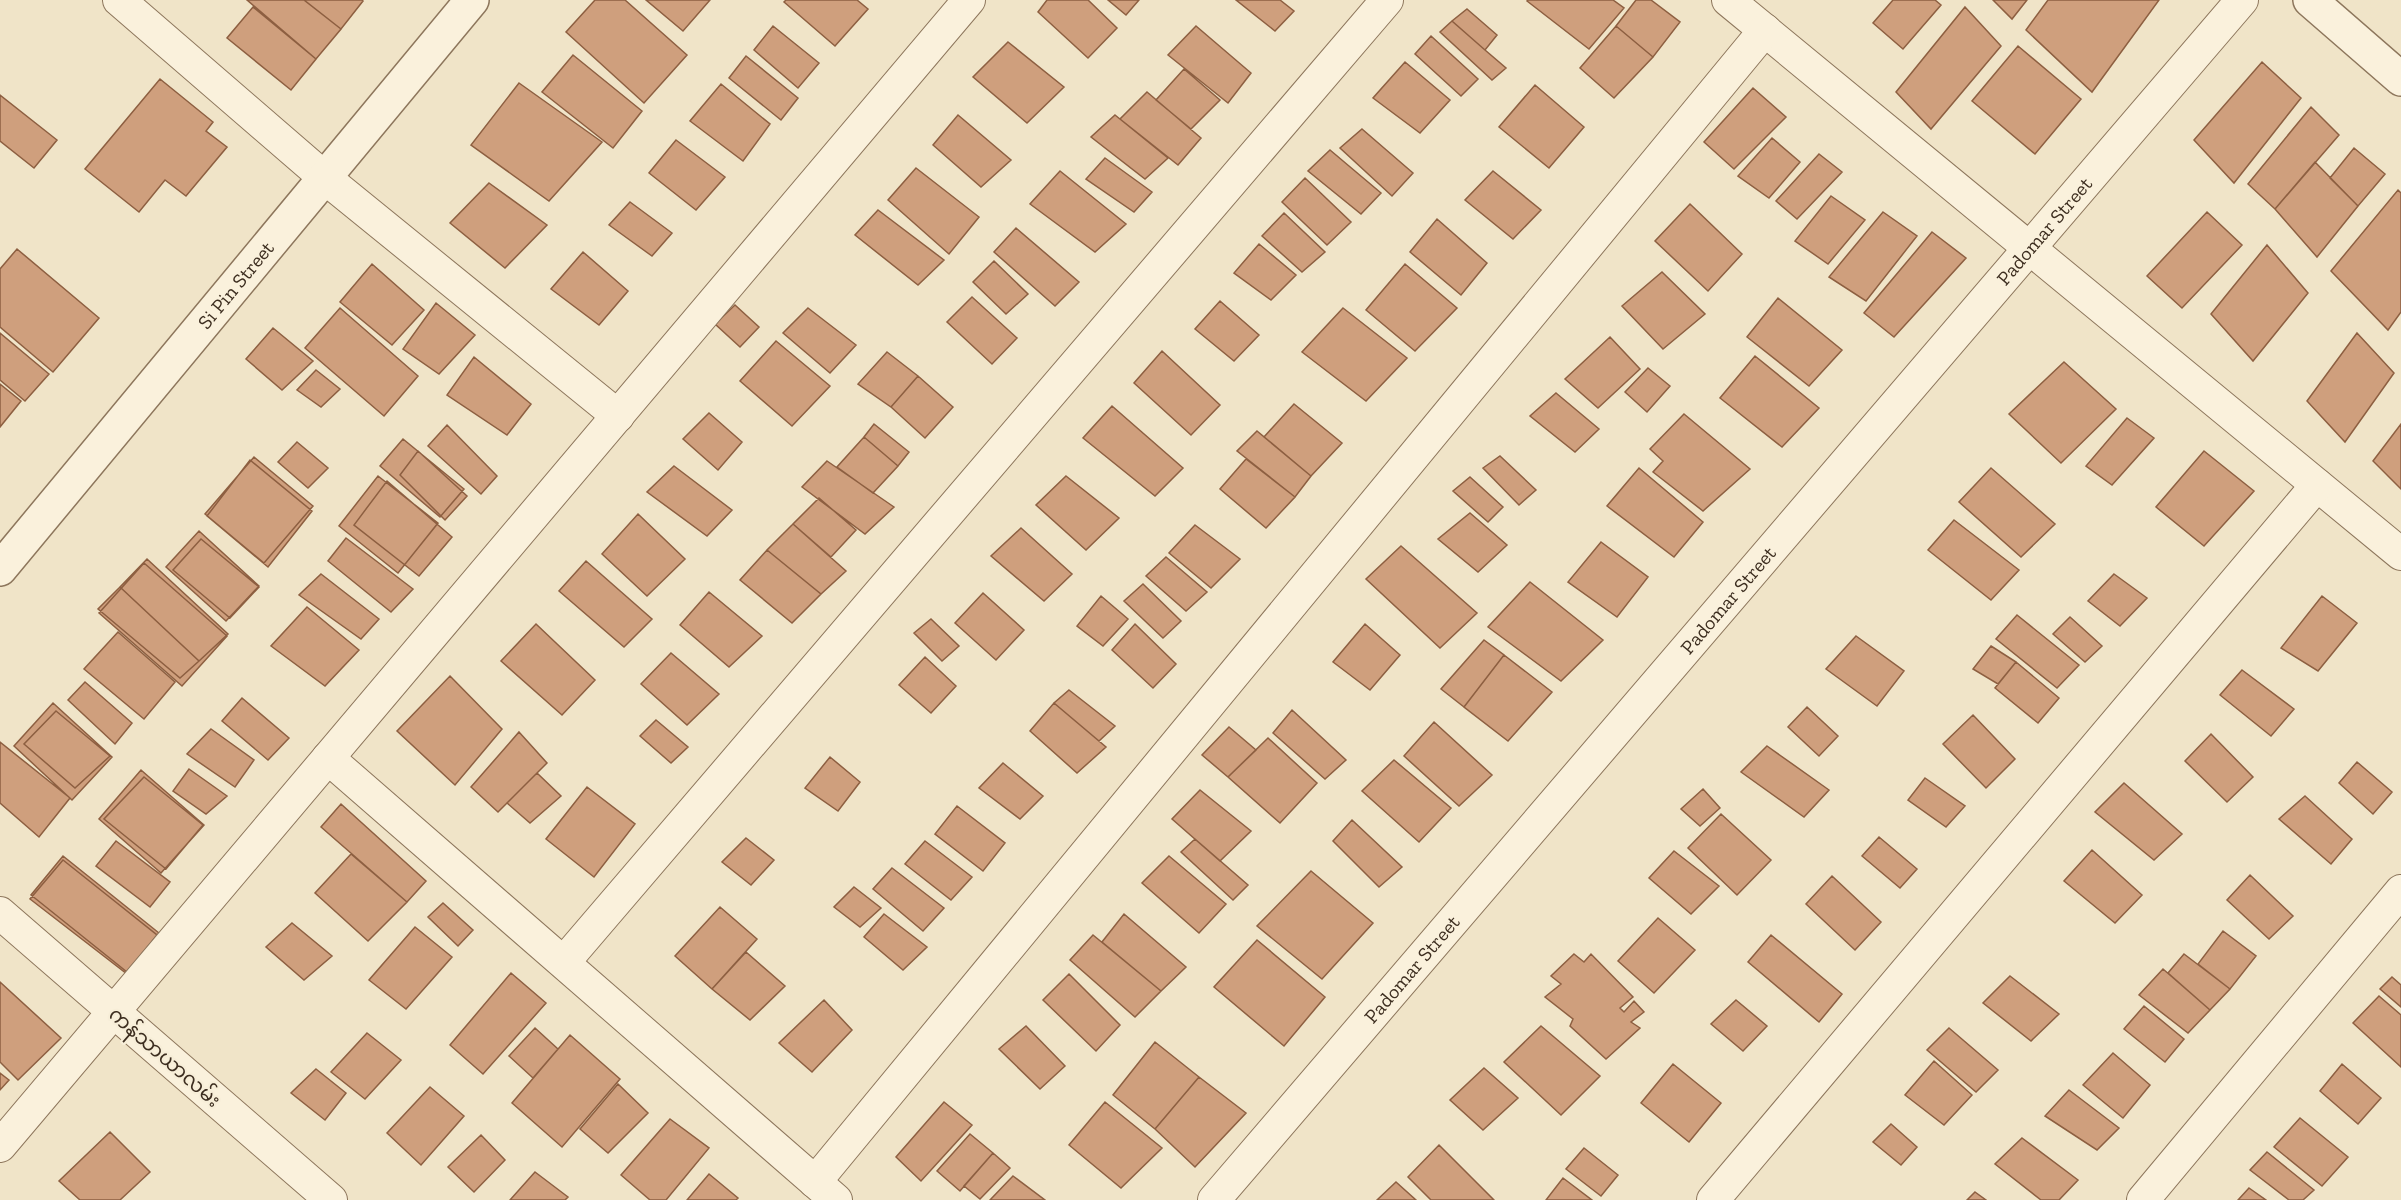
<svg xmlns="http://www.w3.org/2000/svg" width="2401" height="1200" font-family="'Zilla Slab','Noto Sans Myanmar',serif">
  <rect width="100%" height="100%" fill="#f0e4c8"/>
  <path fill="#cf9f7d" stroke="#8d5f41" stroke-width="1.5" d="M 247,0 L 304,0 L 341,29 L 316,59 Z
    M 304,0 L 362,0 L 363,1 L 341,29 Z
    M 595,0 L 625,0 L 687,55 L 644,103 L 566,32 Z
    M 646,0 L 710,0 L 683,31 Z
    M 786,0 L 857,0 L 868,9 L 835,46 L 784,2 Z
    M 1047,0 L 1088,0 L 1117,28 L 1088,58 L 1038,12 Z
    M 1108,0 L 1139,0 L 1126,15 Z
    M 1236,0 L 1280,0 L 1294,11 L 1275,31 Z
    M 1528,0 L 1613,0 L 1624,8 L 1589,49 L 1527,1 Z
    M 1636,0 L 1651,0 L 1680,22 L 1653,57 L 1616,26 Z
    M 1893,0 L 1935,0 L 1941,5 L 1903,49 L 1873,23 Z
    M 1993,0 L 2027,0 L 2012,19 Z
    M 2048,0 L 2159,0 L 2092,92 L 2026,30 Z
    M 253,7 L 316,59 L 291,90 L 227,38 Z
    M 1965,7 L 2001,46 L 1931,129 L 1896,92 Z
    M 1467,9 L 1497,35 L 1485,50 L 1452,21 Z
    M 1452,21 L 1485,50 L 1506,68 L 1492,80 L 1440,32 Z
    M 773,26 L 819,63 L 798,88 L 754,50 Z
    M 1196,26 L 1251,73 L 1228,103 L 1168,55 Z
    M 1616,26 L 1653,57 L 1614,98 L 1580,68 Z
    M 1431,36 L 1478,79 L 1461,96 L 1415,54 Z
    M 1008,42 L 1064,87 L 1027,123 L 973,77 Z
    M 2018,46 L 2081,99 L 2035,154 L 1972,101 Z
    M 573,55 L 642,111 L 613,148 L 542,92 Z
    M 746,56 L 798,98 L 781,120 L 729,78 Z
    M 1405,62 L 1450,100 L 1420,133 L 1373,98 Z
    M 2262,62 L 2301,98 L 2234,183 L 2194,140 Z
    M 1184,69 L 1220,100 L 1191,129 L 1156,100 Z
    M 160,79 L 213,122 L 206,131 L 227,147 L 186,196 L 165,180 L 139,212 L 85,169 Z
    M 519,83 L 602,142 L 549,201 L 471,145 Z
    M 721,84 L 770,124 L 743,161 L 690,121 Z
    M 1535,85 L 1584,127 L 1549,168 L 1499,127 Z
    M 1753,88 L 1786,117 L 1734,169 L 1704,142 Z
    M 1147,92 L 1201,138 L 1178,165 L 1120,119 Z
    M 0,95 L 57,140 L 34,168 L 0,141 Z
    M 2311,107 L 2339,135 L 2275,209 L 2248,184 Z
    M 958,115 L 1011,160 L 981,187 L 933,145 Z
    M 1115,115 L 1168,158 L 1145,179 L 1091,137 Z
    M 1362,129 L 1413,173 L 1392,196 L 1340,148 Z
    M 1772,138 L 1800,162 L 1769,198 L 1738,176 Z
    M 676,140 L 725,177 L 696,210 L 649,173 Z
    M 2354,148 L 2385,174 L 2358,206 L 2330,178 Z
    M 1330,150 L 1381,193 L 1361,214 L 1308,171 Z
    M 1819,154 L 1842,172 L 1797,219 L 1776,201 Z
    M 1105,158 L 1152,192 L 1134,212 L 1086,179 Z
    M 2315,162 L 2358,206 L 2317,257 L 2275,209 Z
    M 916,168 L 979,217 L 949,254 L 888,200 Z
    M 1060,171 L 1126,224 L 1095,252 L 1030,204 Z
    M 1493,171 L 1541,210 L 1513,239 L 1465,200 Z
    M 1305,178 L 1351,222 L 1327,245 L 1282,202 Z
    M 489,183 L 547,225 L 505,268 L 450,223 Z
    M 2398,190 L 2401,193 L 2401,312 L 2388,330 L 2331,271 Z
    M 1831,196 L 1865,220 L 1828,264 L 1795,241 Z
    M 630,202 L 672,233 L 652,256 L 609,225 Z
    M 1690,204 L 1742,254 L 1708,291 L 1655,241 Z
    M 878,210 L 944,260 L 918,285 L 855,235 Z
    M 1883,212 L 1917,236 L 1866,301 L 1829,277 Z
    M 2207,212 L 2242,245 L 2182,308 L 2147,276 Z
    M 1284,213 L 1325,252 L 1302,272 L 1262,236 Z
    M 1437,219 L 1487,263 L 1461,295 L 1410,252 Z
    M 1016,228 L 1079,282 L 1055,306 L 994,252 Z
    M 1932,232 L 1966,258 L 1894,337 L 1864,313 Z
    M 1259,244 L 1296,275 L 1271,300 L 1234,273 Z
    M 2267,245 L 2308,293 L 2253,361 L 2211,314 Z
    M 17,249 L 99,318 L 53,372 L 0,327 L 0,269 Z
    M 583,252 L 628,291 L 599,325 L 551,289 Z
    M 994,261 L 1028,294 L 1006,314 L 973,282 Z
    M 372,264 L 424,310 L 392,345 L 340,302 Z
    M 1405,264 L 1457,308 L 1415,351 L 1366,310 Z
    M 1662,272 L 1705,314 L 1663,349 L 1622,306 Z
    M 972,297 L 1017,338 L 992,364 L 947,322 Z
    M 1778,298 L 1842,350 L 1809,386 L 1747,337 Z
    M 1220,301 L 1259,335 L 1234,361 L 1195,329 Z
    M 436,303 L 475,335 L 439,374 L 403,349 Z
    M 735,305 L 759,327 L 740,347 L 715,324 Z
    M 340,308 L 418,376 L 384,416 L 305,348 Z
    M 808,308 L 856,345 L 830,373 L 783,333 Z
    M 1343,308 L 1407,358 L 1366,401 L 1302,352 Z
    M 273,328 L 313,361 L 282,390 L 246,359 Z
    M 0,333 L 49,374 L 25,401 L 0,380 Z
    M 2357,333 L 2394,373 L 2345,442 L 2307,401 Z
    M 1610,337 L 1640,369 L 1598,408 L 1565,379 Z
    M 776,341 L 830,386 L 792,426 L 740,381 Z
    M 1162,351 L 1220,405 L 1191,435 L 1134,383 Z
    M 887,352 L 918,376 L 891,407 L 858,384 Z
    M 1755,356 L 1819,408 L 1782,447 L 1720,398 Z
    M 474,357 L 531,404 L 507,435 L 447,395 Z
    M 2064,362 L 2116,409 L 2061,463 L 2009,414 Z
    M 1648,368 L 1670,386 L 1647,412 L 1625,392 Z
    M 316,370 L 340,389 L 321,407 L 297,390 Z
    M 918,376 L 953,407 L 925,438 L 891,407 Z
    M 0,384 L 21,401 L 0,427 Z
    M 1556,393 L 1599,429 L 1575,452 L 1530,416 Z
    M 1294,404 L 1342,443 L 1311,476 L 1264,437 Z
    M 1112,406 L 1183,468 L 1155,496 L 1083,438 Z
    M 709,413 L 742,442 L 718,470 L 683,439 Z
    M 1684,414 L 1750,469 L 1703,511 L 1653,472 L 1663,461 L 1650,449 Z
    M 2127,418 L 2154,438 L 2112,485 L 2086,466 Z
    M 874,424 L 909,452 L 898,466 L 864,437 Z
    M 2401,424 L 2401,489 L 2373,461 Z
    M 447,425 L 497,476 L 481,494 L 428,446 Z
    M 1257,431 L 1311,476 L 1295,497 L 1237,451 Z
    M 864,437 L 898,466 L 873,493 L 837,467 Z
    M 403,439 L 464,489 L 440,517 L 380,466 Z
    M 297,442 L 328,468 L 308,488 L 278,462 Z
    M 418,451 L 467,496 L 445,520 L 400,475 Z
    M 2204,451 L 2254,491 L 2204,546 L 2156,507 Z
    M 1500,456 L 1536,490 L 1519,505 L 1483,468 Z
    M 254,457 L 313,506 L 264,563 L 205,514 Z
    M 1246,459 L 1295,497 L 1266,528 L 1220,489 Z
    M 250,460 L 312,511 L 268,567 L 207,516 Z
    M 827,461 L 894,507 L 865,534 L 802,487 Z
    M 674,466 L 732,510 L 707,536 L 647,492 Z
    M 1639,468 L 1703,522 L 1674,557 L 1607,506 Z
    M 1991,468 L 2055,524 L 2021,557 L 1959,502 Z
    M 378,476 L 438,523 L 398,573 L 339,526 Z
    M 1066,476 L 1119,518 L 1086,550 L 1036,505 Z
    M 1470,477 L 1503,507 L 1488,522 L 1453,491 Z
    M 387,481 L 452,537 L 419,576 L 354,525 Z
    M 819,498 L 856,530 L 831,557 L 793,524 Z
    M 1470,513 L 1507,545 L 1478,572 L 1438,539 Z
    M 638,514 L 685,559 L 647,596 L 602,554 Z
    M 1954,520 L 2019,570 L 1991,600 L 1928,550 Z
    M 793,524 L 846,571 L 821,594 L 767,550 Z
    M 1195,525 L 1240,559 L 1211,588 L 1169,553 Z
    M 1021,528 L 1072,574 L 1044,601 L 991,556 Z
    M 199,531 L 259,586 L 226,621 L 166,567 Z
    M 346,538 L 413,589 L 391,612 L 328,561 Z
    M 201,539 L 259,587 L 230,618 L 173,570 Z
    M 1601,542 L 1648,577 L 1617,617 L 1568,582 Z
    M 1401,546 L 1477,613 L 1440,648 L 1366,579 Z
    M 767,550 L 821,594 L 792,623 L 740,580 Z
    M 1166,557 L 1207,592 L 1186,611 L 1146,576 Z
    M 147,559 L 228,634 L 199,661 L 120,587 Z
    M 586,561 L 652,619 L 624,647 L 559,591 Z
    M 144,563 L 227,636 L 182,686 L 99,613 Z
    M 321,574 L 379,619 L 361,639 L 299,595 Z
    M 2114,574 L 2147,598 L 2120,626 L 2088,601 Z
    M 1530,582 L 1603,640 L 1561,681 L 1488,627 Z
    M 1143,584 L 1181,621 L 1163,638 L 1124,601 Z
    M 120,587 L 199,661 L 180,678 L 98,609 Z
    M 709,592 L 762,636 L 729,667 L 680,625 Z
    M 983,593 L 1024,630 L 996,660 L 955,623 Z
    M 1101,596 L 1128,619 L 1103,646 L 1077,626 Z
    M 2322,596 L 2357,623 L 2318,671 L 2281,648 Z
    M 307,607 L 359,650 L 325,686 L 271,646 Z
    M 2017,615 L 2079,665 L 2057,688 L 1996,639 Z
    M 2070,617 L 2102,646 L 2085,662 L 2053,634 Z
    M 931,619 L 959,646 L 942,661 L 914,633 Z
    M 536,624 L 595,680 L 562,715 L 501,661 Z
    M 1135,624 L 1176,664 L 1153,688 L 1112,650 Z
    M 1365,624 L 1400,655 L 1370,690 L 1333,662 Z
    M 118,632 L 175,682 L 144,719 L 84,669 Z
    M 1856,636 L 1904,671 L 1877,706 L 1826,669 Z
    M 1484,640 L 1504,655 L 1464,707 L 1441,689 Z
    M 1991,646 L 2016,662 L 1998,684 L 1973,669 Z
    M 671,653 L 719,694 L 687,725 L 641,684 Z
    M 1504,655 L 1552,692 L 1508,741 L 1464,707 Z
    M 925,657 L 956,686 L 931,713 L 899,685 Z
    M 2016,662 L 2059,698 L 2038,723 L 1995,688 Z
    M 2242,670 L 2294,709 L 2271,736 L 2220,695 Z
    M 450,676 L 502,729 L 455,785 L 397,731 Z
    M 85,682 L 132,723 L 115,744 L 68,700 Z
    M 1069,690 L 1115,726 L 1099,741 L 1054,703 Z
    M 242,698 L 289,738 L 268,760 L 222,721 Z
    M 53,703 L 112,757 L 72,800 L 14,746 Z
    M 1054,703 L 1106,747 L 1077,773 L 1030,731 Z
    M 1807,707 L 1838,736 L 1819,756 L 1788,727 Z
    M 1292,710 L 1346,760 L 1325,779 L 1273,733 Z
    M 56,711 L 110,756 L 75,788 L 24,744 Z
    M 1973,715 L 2015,759 L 1986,788 L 1943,744 Z
    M 656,720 L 688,747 L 671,763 L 640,736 Z
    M 1434,722 L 1492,775 L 1459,806 L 1404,756 Z
    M 1229,727 L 1256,750 L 1228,777 L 1202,755 Z
    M 211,729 L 254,760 L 235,787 L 187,754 Z
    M 519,732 L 547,763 L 498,812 L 471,787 Z
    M 2211,734 L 2253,777 L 2227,802 L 2185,761 Z
    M 1268,738 L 1317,783 L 1280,823 L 1228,777 Z
    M 0,742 L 70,798 L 39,837 L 0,803 Z
    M 1767,746 L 1829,790 L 1804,817 L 1741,772 Z
    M 830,757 L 860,782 L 838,811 L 805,788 Z
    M 1394,760 L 1451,808 L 1419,842 L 1362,791 Z
    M 2357,762 L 2392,792 L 2373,814 L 2339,783 Z
    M 1003,763 L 1043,796 L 1020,819 L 979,788 Z
    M 189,769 L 227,796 L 206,814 L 173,791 Z
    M 141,770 L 204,825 L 161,873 L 99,819 Z
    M 537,773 L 561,796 L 530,823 L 507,803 Z
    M 144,777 L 203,825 L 166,869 L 104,819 Z
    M 1925,778 L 1965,806 L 1946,827 L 1908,800 Z
    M 2124,783 L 2182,834 L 2154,860 L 2095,812 Z
    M 587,787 L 635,824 L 594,877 L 546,839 Z
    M 1703,789 L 1720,808 L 1700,826 L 1681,809 Z
    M 1200,790 L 1251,831 L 1220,861 L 1172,819 Z
    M 2305,796 L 2352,839 L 2331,864 L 2279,819 Z
    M 341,804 L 426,881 L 407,902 L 321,827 Z
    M 957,806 L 1005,843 L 983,871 L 935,834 Z
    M 1721,814 L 1771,860 L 1737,895 L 1688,848 Z
    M 1352,820 L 1402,867 L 1379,887 L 1333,841 Z
    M 1879,837 L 1917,869 L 1900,888 L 1862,856 Z
    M 746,838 L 774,860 L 751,885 L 722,862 Z
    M 1195,839 L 1248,885 L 1233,900 L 1181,852 Z
    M 116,841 L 170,882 L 150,907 L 96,866 Z
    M 925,841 L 972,877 L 951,900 L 905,864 Z
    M 2092,850 L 2142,895 L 2115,923 L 2064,881 Z
    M 1674,851 L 1719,886 L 1691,914 L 1649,878 Z
    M 351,854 L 407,902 L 368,941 L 315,893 Z
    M 63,856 L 159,933 L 127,972 L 31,895 Z
    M 1169,856 L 1226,904 L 1199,933 L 1142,883 Z
    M 63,860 L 157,935 L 127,974 L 30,899 Z
    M 892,868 L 944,908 L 923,931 L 873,889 Z
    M 1311,871 L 1373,923 L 1322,979 L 1257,926 Z
    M 2250,875 L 2293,916 L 2269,939 L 2227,900 Z
    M 1832,876 L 1881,922 L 1855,950 L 1806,904 Z
    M 854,887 L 881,908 L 860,927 L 834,907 Z
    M 443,903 L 473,930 L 458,946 L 428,917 Z
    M 720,907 L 757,939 L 712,989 L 675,956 Z
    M 884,914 L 927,947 L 903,970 L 864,937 Z
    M 1124,914 L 1186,967 L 1161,991 L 1102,942 Z
    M 1658,918 L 1695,950 L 1654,993 L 1618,961 Z
    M 292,923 L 332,956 L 304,980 L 266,947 Z
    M 415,927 L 452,957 L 406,1009 L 369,980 Z
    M 2223,931 L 2256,956 L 2230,989 L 2198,964 Z
    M 1093,935 L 1161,991 L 1135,1017 L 1070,960 Z
    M 1771,935 L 1842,994 L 1819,1022 L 1748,962 Z
    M 1257,940 L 1325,997 L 1284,1046 L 1214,987 Z
    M 746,952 L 785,986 L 750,1020 L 712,989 Z
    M 1574,954 L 1584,962 L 1591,954 L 1633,997 L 1620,1008 L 1624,1012 L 1634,1001 L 1644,1012 L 1631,1022 L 1640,1028 L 1606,1059 L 1570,1026 L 1573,1019 L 1545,997 L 1561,984 L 1551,976 Z
    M 2184,954 L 2230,989 L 2210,1010 L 2168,973 Z
    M 2163,969 L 2210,1010 L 2188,1033 L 2139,995 Z
    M 511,973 L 546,1003 L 483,1074 L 450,1045 Z
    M 1069,974 L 1120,1025 L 1096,1051 L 1043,1000 Z
    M 2010,976 L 2059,1014 L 2031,1041 L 1983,1003 Z
    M 2392,977 L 2401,985 L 2401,1007 L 2380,989 Z
    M 0,982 L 61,1038 L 18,1080 L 0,1062 Z
    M 2379,996 L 2401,1015 L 2401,1067 L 2353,1023 Z
    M 824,1000 L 852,1030 L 812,1072 L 779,1043 Z
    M 1736,1000 L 1767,1026 L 1743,1051 L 1711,1024 Z
    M 2144,1006 L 2184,1039 L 2165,1062 L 2124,1029 Z
    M 1026,1026 L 1065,1066 L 1040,1089 L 999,1049 Z
    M 1541,1026 L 1600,1076 L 1561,1115 L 1504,1062 Z
    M 535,1028 L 558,1049 L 533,1078 L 509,1056 Z
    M 1949,1028 L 1998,1070 L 1976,1092 L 1927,1050 Z
    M 367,1033 L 401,1060 L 365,1099 L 331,1072 Z
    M 570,1035 L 620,1079 L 562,1147 L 512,1103 Z
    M 1155,1042 L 1199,1077 L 1155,1129 L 1113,1095 Z
    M 2113,1053 L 2150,1085 L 2123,1118 L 2083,1085 Z
    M 1934,1061 L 1972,1095 L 1944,1125 L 1905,1095 Z
    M 1673,1064 L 1721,1103 L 1689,1142 L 1641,1103 Z
    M 2342,1064 L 2381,1098 L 2358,1124 L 2320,1091 Z
    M 1484,1068 L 1518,1098 L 1483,1130 L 1450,1100 Z
    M 316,1069 L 346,1093 L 325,1120 L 291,1093 Z
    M 0,1073 L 9,1080 L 0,1090 Z
    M 1199,1077 L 1246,1113 L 1195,1167 L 1155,1129 Z
    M 618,1084 L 648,1113 L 608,1153 L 580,1129 Z
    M 430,1087 L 464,1116 L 421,1165 L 387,1133 Z
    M 2069,1090 L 2119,1128 L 2097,1150 L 2045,1116 Z
    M 944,1102 L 972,1125 L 921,1181 L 896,1157 Z
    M 1105,1102 L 1162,1148 L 1121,1188 L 1069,1145 Z
    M 2300,1118 L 2348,1157 L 2322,1186 L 2274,1147 Z
    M 670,1119 L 709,1148 L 666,1200 L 650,1200 L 621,1175 Z
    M 1891,1124 L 1917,1147 L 1901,1165 L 1873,1142 Z
    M 110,1132 L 150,1172 L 120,1200 L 80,1200 L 59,1181 Z
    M 970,1134 L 993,1153 L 960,1191 L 937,1171 Z
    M 481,1135 L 505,1160 L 474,1192 L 448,1167 Z
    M 2022,1138 L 2078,1180 L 2059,1200 L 2041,1200 L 1995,1164 Z
    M 1439,1145 L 1494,1200 L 1431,1200 L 1408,1177 Z
    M 1584,1148 L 1618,1175 L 1601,1196 L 1566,1169 Z
    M 2267,1152 L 2314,1190 L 2303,1200 L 2289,1200 L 2250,1170 Z
    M 993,1153 L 1010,1168 L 980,1199 L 964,1186 Z
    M 535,1172 L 568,1197 L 565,1200 L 510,1200 Z
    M 709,1174 L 738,1198 L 736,1200 L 687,1200 Z
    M 1013,1176 L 1045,1200 L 990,1200 Z
    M 1563,1178 L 1592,1200 L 1546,1200 Z
    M 1396,1182 L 1416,1200 L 1377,1200 Z
    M 2249,1188 L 2266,1200 L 2238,1200 Z
    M 1975,1192 L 1986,1200 L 1967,1200 Z"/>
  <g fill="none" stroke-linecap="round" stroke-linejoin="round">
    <g stroke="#8d765c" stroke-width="34">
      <g id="minor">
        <path d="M 119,0 L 325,178 L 618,416"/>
        <path d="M 1728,0 L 2401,554"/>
        <path d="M 328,758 L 836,1200"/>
        <path d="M 0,913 L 331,1200"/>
        <path d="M 564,962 L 1387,0"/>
        <path d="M 0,1146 L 969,0"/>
        <path d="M 815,1182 L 1765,30"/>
        <path id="s1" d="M 1214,1200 L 2242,0"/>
        <path d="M 1713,1200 L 2317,485"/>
        <path d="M 2143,1200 L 2401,891"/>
      </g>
    </g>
    <g stroke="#8d765c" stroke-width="36">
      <g id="tertiary">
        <path d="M 2310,0 L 2401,79"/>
        <path id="s2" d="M 0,569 L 472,0"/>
      </g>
    </g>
    <use href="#minor" stroke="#faf1dc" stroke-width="32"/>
    <use href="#tertiary" stroke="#faf1dc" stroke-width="33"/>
  </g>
  <g text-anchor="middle" stroke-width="4.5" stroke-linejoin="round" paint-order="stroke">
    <g font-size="20" fill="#3d2e20" stroke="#f7eed8">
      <text dy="7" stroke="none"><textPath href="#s1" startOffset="1276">Padomar Street</textPath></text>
      <text dy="7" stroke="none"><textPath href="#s2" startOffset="369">Si Pin Street</textPath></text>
      <text dy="7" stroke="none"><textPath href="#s1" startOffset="790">Padomar Street</textPath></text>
      <text dy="7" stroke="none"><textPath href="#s1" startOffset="304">Padomar Street</textPath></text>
      <text transform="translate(165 1057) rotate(41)" y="7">ကန်သာယာလမ်း</text>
    </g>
  </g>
</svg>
